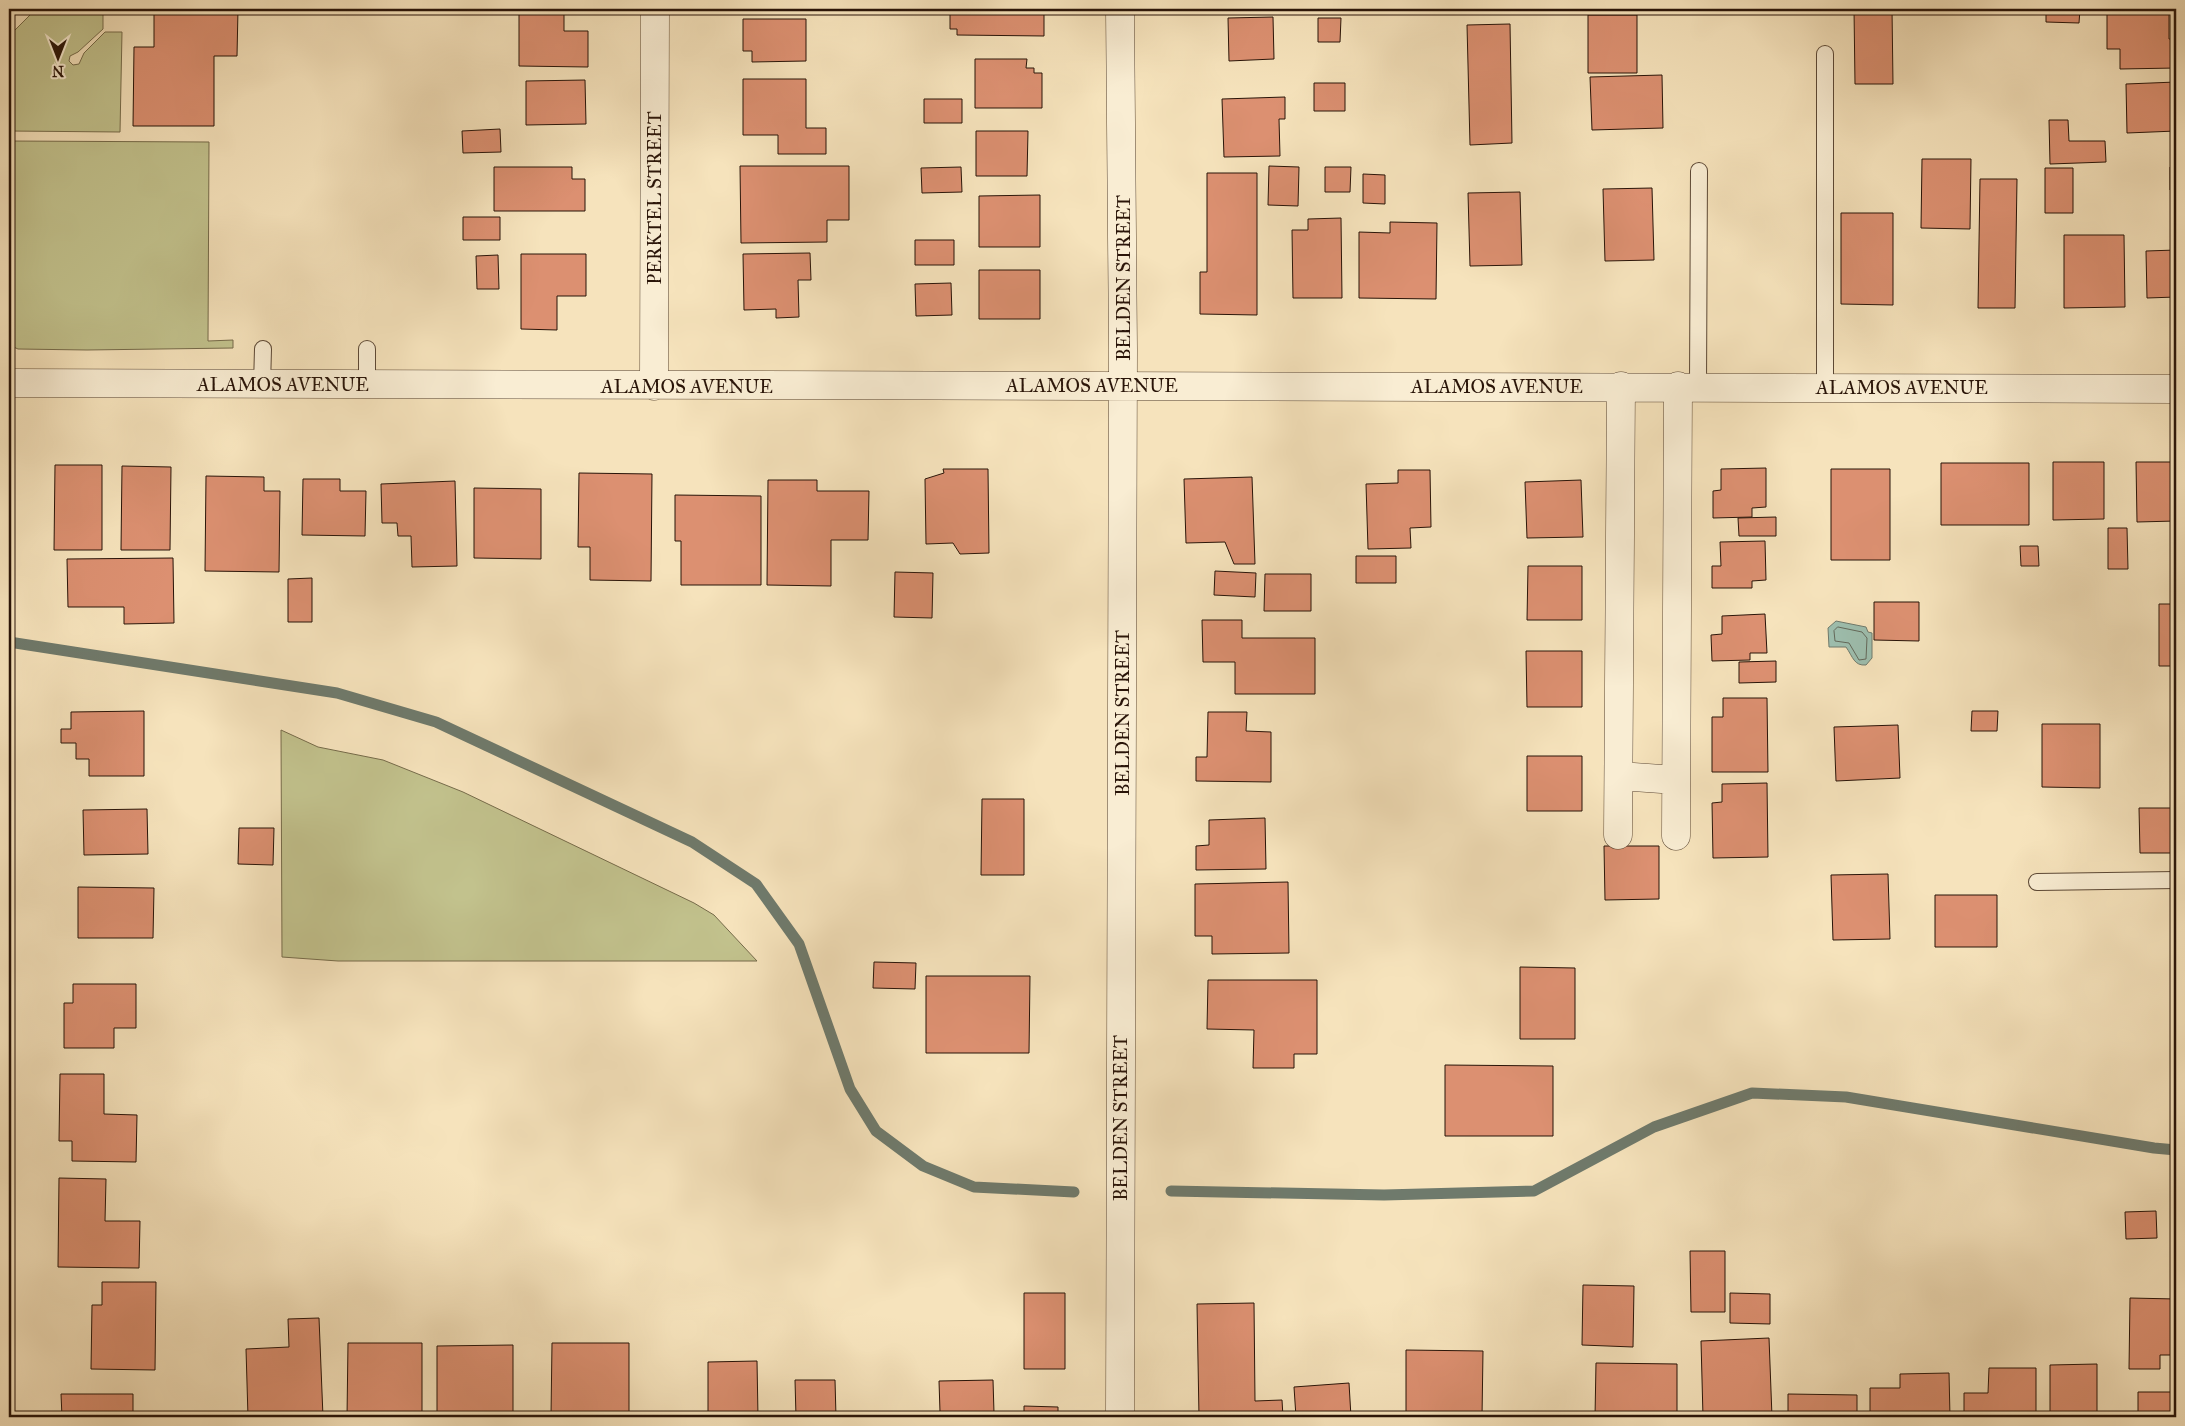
<svg xmlns="http://www.w3.org/2000/svg" width="2185" height="1426" font-family="'IM FELL Great Primer',serif">
  <rect width="100%" height="100%" fill="#f6e3bc"/>
  <filter id="stains"><feTurbulence type="fractalNoise" baseFrequency=".004" numOctaves="4"/><feColorMatrix values="0 0 0 0 .2 0 0 0 0 .09 0 0 0 0 .02 0 0 0 .5 -.17"/></filter>
  <radialGradient id="worn" r=".72"><stop offset=".6" stop-color="#630" stop-opacity="0"/><stop offset="1" stop-color="#630" stop-opacity=".3"/></radialGradient>
  <path fill="#c2c28d" stroke="#766b4a" d="M 31,14 L 103,14 L 103,29 L 78,52 L 70,56 L 69,61 L 73,65 L 79,64 L 84,53 L 105,32 L 122,32 L 120,132 L 9,131 L 9,36 Z
    M 9,141 L 209,142 L 208,341 L 233,340 L 233,348 L 87,350 L 18,349 L 9,345 Z
    M 281,730 L 318,747 L 383,760 L 463,792 L 694,903 L 714,915 L 757,961 L 338,961 L 282,957 Z"/>
  <path fill="#9dbeae" stroke="#6f7a6c" d="M 1836,621 L 1866,627 L 1868,632 L 1872,633 L 1872,658 L 1866,665 C 1854,666 1853,657 1846,647 L 1829,647 L 1828,628 Z"/>
  <g fill="none" stroke-linecap="round" stroke-linejoin="round">
    <path stroke="#63695b" stroke-width="1" d="M 1838,627 L 1862,632 L 1867,638 L 1866,659 L 1859,660 L 1849,643 L 1835,641 L 1834,631 Z"/>
    <path stroke="#6f7a6c" stroke-width="11" d="M 9,642 L 337,693 L 436,722 L 692,842 L 756,884 L 799,944 L 850,1089 L 876,1131 L 923,1166 L 974,1187 L 1074,1192
      M 1171,1191 L 1384,1195 L 1534,1191 L 1654,1127 L 1752,1093 L 1846,1097 L 2154,1148 L 2176,1150"/>
  </g>
  <path fill="#dc9071" stroke="#291408" d="M 9,9 L 19,9 L 9,19 Z
    M 154,9 L 238,9 L 237,56 L 214,56 L 214,126 L 133,126 L 134,47 L 154,47 Z
    M 519,9 L 564,9 L 564,31 L 588,31 L 588,67 L 519,66 Z
    M 950,9 L 1044,9 L 1044,36 L 957,35 L 957,29 L 950,29 Z
    M 1854,9 L 1892,9 L 1893,84 L 1855,84 Z
    M 2046,9 L 2080,9 L 2079,23 L 2046,22 Z
    M 2107,13 L 2169,13 L 2169,39 L 2176,39 L 2176,68 L 2120,69 L 2120,49 L 2107,49 Z
    M 1588,15 L 1637,15 L 1637,73 L 1588,73 Z
    M 1273,17 L 1274,59 L 1229,61 L 1228,18 Z
    M 1318,18 L 1341,18 L 1340,42 L 1318,42 Z
    M 743,19 L 806,19 L 806,61 L 752,62 L 752,51 L 743,51 Z
    M 1510,24 L 1512,143 L 1470,145 L 1467,25 Z
    M 975,59 L 1027,59 L 1026,68 L 1034,68 L 1034,73 L 1042,73 L 1042,108 L 975,108 Z
    M 1662,75 L 1663,128 L 1592,130 L 1590,77 Z
    M 743,79 L 806,79 L 806,128 L 826,128 L 826,154 L 778,154 L 778,135 L 743,135 Z
    M 585,80 L 586,124 L 526,125 L 526,81 Z
    M 2176,82 L 2176,131 L 2127,133 L 2126,84 Z
    M 1314,83 L 1345,83 L 1345,111 L 1314,111 Z
    M 1285,97 L 1285,119 L 1279,119 L 1280,156 L 1224,157 L 1222,99 Z
    M 924,99 L 962,99 L 962,123 L 924,123 Z
    M 2049,120 L 2068,120 L 2069,141 L 2105,141 L 2106,162 L 2050,164 Z
    M 500,129 L 501,152 L 463,153 L 462,131 Z
    M 976,131 L 1028,131 L 1027,176 L 976,176 Z
    M 1922,159 L 1971,159 L 1970,229 L 1921,228 Z
    M 740,166 L 849,166 L 849,220 L 827,220 L 827,242 L 741,243 Z
    M 1269,166 L 1299,167 L 1298,206 L 1268,205 Z
    M 494,167 L 572,167 L 572,179 L 585,179 L 585,211 L 494,211 Z
    M 961,167 L 962,192 L 922,193 L 921,168 Z
    M 1325,167 L 1351,167 L 1350,192 L 1325,192 Z
    M 2170,167 L 2176,167 L 2176,190 L 2170,190 Z
    M 2045,168 L 2073,168 L 2073,213 L 2045,213 Z
    M 1207,173 L 1257,173 L 1257,315 L 1200,314 L 1200,272 L 1207,272 Z
    M 1363,174 L 1385,175 L 1385,204 L 1363,203 Z
    M 1980,179 L 2017,179 L 2015,308 L 1978,308 Z
    M 1652,188 L 1654,260 L 1605,261 L 1603,189 Z
    M 1520,192 L 1522,265 L 1470,266 L 1468,193 Z
    M 1040,195 L 1040,247 L 979,247 L 979,196 Z
    M 1841,213 L 1893,213 L 1893,305 L 1841,304 Z
    M 463,217 L 500,217 L 500,240 L 463,240 Z
    M 1341,218 L 1342,298 L 1293,298 L 1292,230 L 1308,230 L 1308,219 Z
    M 1390,222 L 1437,223 L 1436,299 L 1359,298 L 1359,232 L 1390,233 Z
    M 2064,235 L 2124,235 L 2125,307 L 2064,308 Z
    M 915,240 L 954,240 L 954,265 L 915,265 Z
    M 2176,250 L 2176,297 L 2147,298 L 2146,251 Z
    M 810,253 L 811,280 L 798,280 L 799,317 L 776,318 L 776,309 L 744,310 L 743,254 Z
    M 521,254 L 586,254 L 586,296 L 557,296 L 557,330 L 521,329 Z
    M 498,255 L 499,289 L 477,289 L 476,256 Z
    M 979,270 L 1040,270 L 1040,319 L 979,319 Z
    M 951,283 L 952,315 L 916,316 L 915,284 Z
    M 2053,462 L 2104,462 L 2104,519 L 2053,520 Z
    M 2136,462 L 2176,462 L 2176,521 L 2137,522 Z
    M 1941,463 L 2029,463 L 2029,525 L 1941,525 Z
    M 55,465 L 102,465 L 102,550 L 54,550 Z
    M 122,466 L 171,467 L 170,550 L 121,550 Z
    M 1766,468 L 1766,507 L 1752,508 L 1752,517 L 1713,518 L 1713,491 L 1721,490 L 1721,469 Z
    M 943,469 L 988,469 L 989,553 L 960,554 L 953,543 L 926,544 L 925,479 L 944,473 Z
    M 1831,469 L 1890,469 L 1890,560 L 1831,560 Z
    M 1398,470 L 1430,470 L 1431,527 L 1410,528 L 1411,548 L 1368,549 L 1366,484 L 1398,483 Z
    M 579,473 L 652,474 L 651,581 L 590,580 L 590,547 L 578,547 Z
    M 206,476 L 264,477 L 264,491 L 280,491 L 279,572 L 205,571 Z
    M 1252,477 L 1255,564 L 1234,564 L 1225,542 L 1186,543 L 1184,479 Z
    M 303,479 L 340,479 L 340,491 L 366,491 L 365,536 L 302,535 Z
    M 768,480 L 817,480 L 817,491 L 869,491 L 868,540 L 831,540 L 831,586 L 767,585 Z
    M 1581,480 L 1583,537 L 1527,538 L 1525,482 Z
    M 455,481 L 457,566 L 412,567 L 411,536 L 398,536 L 397,523 L 382,523 L 381,484 Z
    M 474,488 L 541,489 L 541,559 L 474,558 Z
    M 675,495 L 761,496 L 761,585 L 681,585 L 681,541 L 675,541 Z
    M 1776,517 L 1776,536 L 1739,536 L 1738,518 Z
    M 2108,528 L 2127,528 L 2128,569 L 2108,569 Z
    M 1765,541 L 1766,580 L 1752,581 L 1752,588 L 1712,588 L 1712,566 L 1721,566 L 1720,542 Z
    M 2020,546 L 2038,546 L 2039,566 L 2021,566 Z
    M 1356,556 L 1396,556 L 1396,583 L 1356,583 Z
    M 173,558 L 174,623 L 124,624 L 124,607 L 68,607 L 67,559 Z
    M 1528,566 L 1582,566 L 1582,620 L 1527,620 Z
    M 1215,571 L 1256,573 L 1255,597 L 1214,595 Z
    M 895,572 L 933,573 L 932,618 L 894,617 Z
    M 1265,574 L 1311,574 L 1311,611 L 1264,611 Z
    M 312,578 L 312,622 L 288,622 L 288,579 Z
    M 1874,602 L 1919,602 L 1919,641 L 1874,640 Z
    M 2159,604 L 2176,604 L 2176,666 L 2159,666 Z
    M 1765,614 L 1767,653 L 1750,653 L 1750,660 L 1712,661 L 1711,635 L 1722,634 L 1722,616 Z
    M 1202,620 L 1242,620 L 1242,638 L 1315,638 L 1315,694 L 1235,694 L 1235,662 L 1203,662 Z
    M 1526,651 L 1582,651 L 1582,707 L 1527,707 Z
    M 1776,661 L 1776,682 L 1739,683 L 1739,662 Z
    M 1723,698 L 1767,698 L 1768,772 L 1712,772 L 1712,717 L 1723,717 Z
    M 144,711 L 144,776 L 89,776 L 89,759 L 76,759 L 76,743 L 61,743 L 61,729 L 71,729 L 71,712 Z
    M 1972,711 L 1998,711 L 1997,731 L 1971,731 Z
    M 1208,712 L 1247,712 L 1246,731 L 1271,732 L 1271,782 L 1196,781 L 1196,757 L 1207,757 Z
    M 2042,724 L 2100,724 L 2100,788 L 2042,787 Z
    M 1898,725 L 1900,778 L 1836,781 L 1834,727 Z
    M 1527,756 L 1582,756 L 1582,811 L 1527,811 Z
    M 1767,783 L 1768,857 L 1713,858 L 1712,803 L 1722,802 L 1722,784 Z
    M 982,799 L 1024,799 L 1024,875 L 981,875 Z
    M 2139,808 L 2176,808 L 2176,853 L 2140,853 Z
    M 147,809 L 148,854 L 84,855 L 83,810 Z
    M 1265,818 L 1266,869 L 1196,870 L 1196,846 L 1209,845 L 1209,820 Z
    M 239,828 L 274,828 L 273,865 L 238,864 Z
    M 1604,846 L 1659,846 L 1659,899 L 1605,900 Z
    M 1888,874 L 1890,939 L 1833,940 L 1831,875 Z
    M 1288,882 L 1289,953 L 1212,954 L 1212,936 L 1195,936 L 1195,884 Z
    M 78,887 L 154,888 L 153,938 L 78,938 Z
    M 1935,895 L 1997,895 L 1997,947 L 1935,947 Z
    M 874,962 L 916,963 L 915,989 L 873,988 Z
    M 1520,967 L 1575,968 L 1575,1039 L 1520,1039 Z
    M 926,976 L 1030,976 L 1029,1053 L 926,1053 Z
    M 1208,980 L 1317,980 L 1317,1054 L 1294,1054 L 1294,1068 L 1253,1068 L 1254,1030 L 1207,1029 Z
    M 73,984 L 136,984 L 136,1028 L 114,1028 L 114,1048 L 64,1048 L 64,1003 L 73,1003 Z
    M 1445,1065 L 1553,1066 L 1553,1136 L 1445,1136 Z
    M 60,1074 L 104,1074 L 104,1114 L 137,1115 L 136,1162 L 72,1161 L 72,1141 L 59,1141 Z
    M 59,1178 L 106,1179 L 105,1221 L 140,1221 L 139,1268 L 58,1267 Z
    M 2156,1211 L 2157,1238 L 2126,1239 L 2125,1212 Z
    M 1690,1251 L 1725,1251 L 1725,1312 L 1691,1312 Z
    M 102,1282 L 156,1282 L 155,1370 L 91,1369 L 92,1305 L 102,1305 Z
    M 1583,1285 L 1634,1286 L 1633,1347 L 1582,1345 Z
    M 1024,1293 L 1065,1293 L 1065,1369 L 1024,1369 Z
    M 1730,1293 L 1770,1294 L 1770,1324 L 1730,1323 Z
    M 2130,1298 L 2176,1299 L 2176,1355 L 2160,1355 L 2160,1369 L 2129,1369 Z
    M 1254,1303 L 1255,1401 L 1282,1400 L 1283,1417 L 1199,1417 L 1197,1304 Z
    M 319,1318 L 323,1417 L 248,1417 L 246,1349 L 289,1347 L 288,1319 Z
    M 1769,1338 L 1772,1417 L 1703,1417 L 1701,1341 Z
    M 348,1343 L 422,1343 L 422,1415 L 395,1415 L 395,1417 L 347,1417 Z
    M 552,1343 L 629,1343 L 629,1417 L 551,1416 Z
    M 513,1345 L 513,1417 L 437,1417 L 437,1346 Z
    M 1406,1350 L 1483,1351 L 1482,1417 L 1406,1417 Z
    M 757,1361 L 758,1417 L 708,1417 L 708,1362 Z
    M 1596,1363 L 1677,1364 L 1677,1417 L 1595,1417 Z
    M 2097,1364 L 2097,1417 L 2050,1417 L 2050,1365 Z
    M 1989,1368 L 2036,1368 L 2036,1417 L 1964,1417 L 1964,1393 L 1988,1393 Z
    M 1949,1373 L 1950,1417 L 1870,1417 L 1870,1388 L 1900,1388 L 1900,1374 Z
    M 795,1380 L 835,1380 L 836,1417 L 796,1417 Z
    M 993,1380 L 994,1413 L 1006,1413 L 1006,1417 L 922,1417 L 922,1413 L 940,1412 L 939,1381 Z
    M 1349,1383 L 1351,1417 L 1296,1417 L 1294,1387 Z
    M 2138,1392 L 2176,1392 L 2176,1417 L 2138,1417 Z
    M 61,1394 L 133,1394 L 133,1417 L 62,1417 Z
    M 1788,1394 L 1857,1395 L 1857,1417 L 1788,1417 Z
    M 1024,1406 L 1058,1407 L 1058,1417 L 1024,1417 Z"/>
  <g fill="none" stroke-linecap="round" stroke-linejoin="round">
    <g stroke="#5c4835" stroke-width="18">
      <path id="service" d="M 1825,54 L 1825,386
        M 367,349 L 367,385
        M 262,385 L 263,349
        M 1698,386 L 1699,171
        M 2037,882 L 2176,880"/>
    </g>
    <g stroke="#5c4835" stroke-width="29">
      <path id="minor" d="M 9,383 C 731,388 1454,384 2176,389
        M 654,386 L 655,9
        M 1619,776 L 1676,780
        M 1618,835 L 1621,386
        M 1676,836 L 1678,386
        M 1120,1417 L 1123,349 L 1120,9"/>
    </g>
    <use href="#service" stroke="#f9edd3" stroke-width="16"/>
    <use href="#minor" stroke="#f9edd3" stroke-width="28"/>
  </g>
  <g text-anchor="middle" stroke-width="5" stroke-linejoin="round" paint-order="stroke">
    <g font-size="19" fill="#291408" stroke="#f9edd3">
      <text transform="translate(654 198) rotate(-90)" y="7">PERKTEL STREET</text>
      <text transform="translate(1123 278) rotate(-90)" y="7">BELDEN STREET</text>
      <text x="283" y="391">ALAMOS AVENUE</text>
      <text x="1092" y="392">ALAMOS AVENUE</text>
      <text x="687" y="393">ALAMOS AVENUE</text>
      <text x="1497" y="393">ALAMOS AVENUE</text>
      <text x="1902" y="394">ALAMOS AVENUE</text>
      <text transform="translate(1122 713) rotate(-90)" y="7">BELDEN STREET</text>
      <text transform="translate(1120 1118) rotate(-90)" y="7">BELDEN STREET</text>
    </g>
  </g>
  <rect width="2185" height="1426" fill="none" stroke="#f6e3bc" stroke-width="30"/>
  <rect x="10" y="10" width="2165" height="1406" fill="none" stroke="#291408" stroke-width="2.5"/>
  <rect x="15" y="15" width="2155" height="1396" fill="none" stroke="#291408"/>
  <g transform="translate(58 58) rotate(180)" stroke="#f9edd3" stroke-width="4" paint-order="stroke">
  <path d="M0-4L9 19L0 12L-9 19Z" fill="#291408"/>
  <text y="-8" font-size="14" font-weight="bold" text-anchor="middle" fill="#291408">N</text>
  </g>
  <rect width="100%" height="100%" filter="url(#stains)"/>
  <rect width="100%" height="100%" fill="url(#worn)"/>
</svg>
